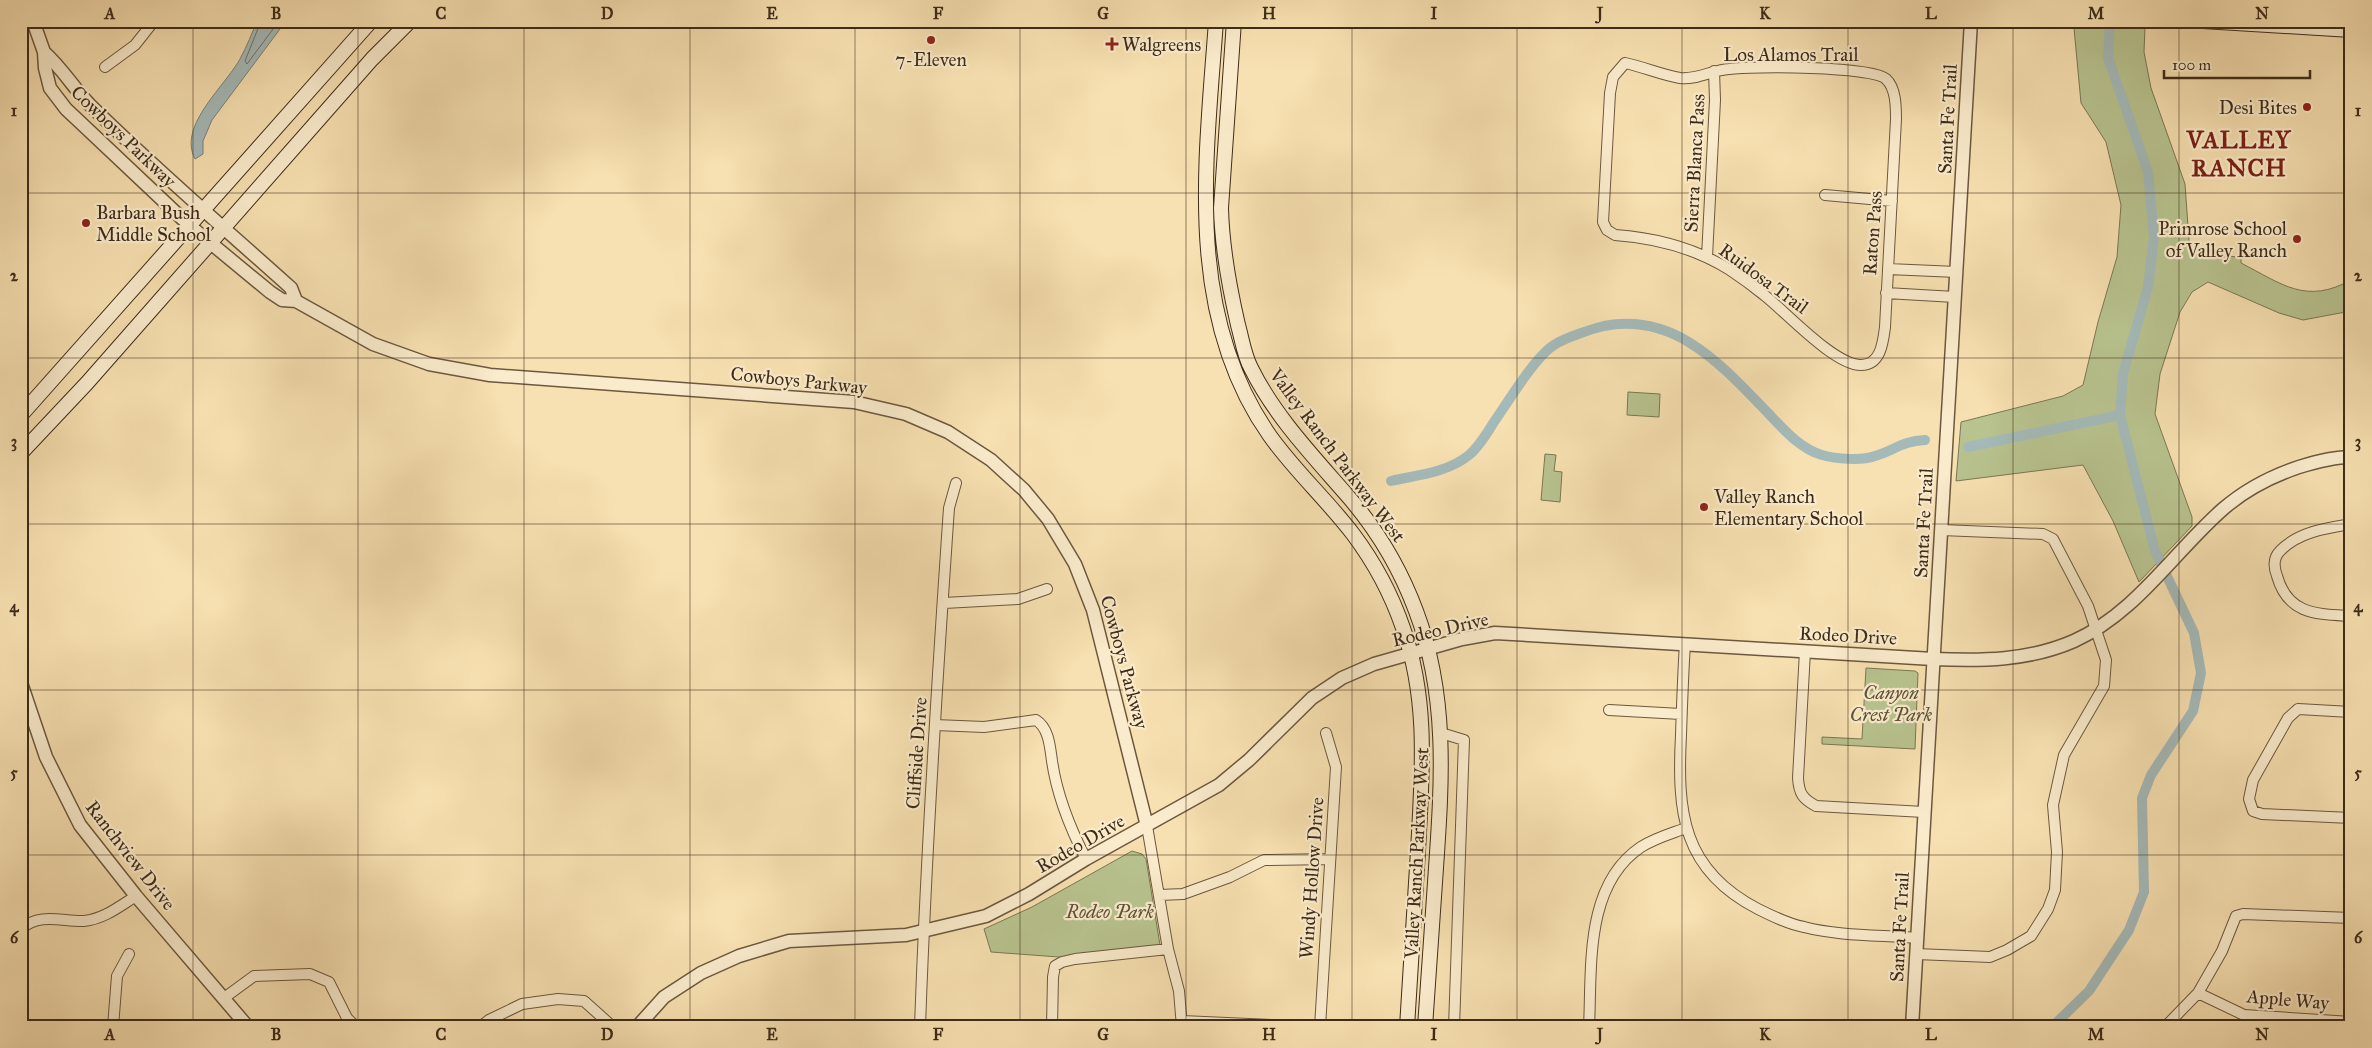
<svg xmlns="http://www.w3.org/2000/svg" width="2372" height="1048" font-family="'IM FELL Great Primer',serif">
  <rect width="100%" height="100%" fill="#f7e0b1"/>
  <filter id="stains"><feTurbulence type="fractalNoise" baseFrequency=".004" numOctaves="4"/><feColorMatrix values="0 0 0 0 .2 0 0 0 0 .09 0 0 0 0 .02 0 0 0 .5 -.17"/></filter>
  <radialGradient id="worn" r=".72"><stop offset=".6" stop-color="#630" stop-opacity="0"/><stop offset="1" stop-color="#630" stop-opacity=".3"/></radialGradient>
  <path fill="#b8c38f" stroke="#7b7754" d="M 2076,25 L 2145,27 L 2144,52 L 2151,88 L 2185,184 L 2190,254 L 2241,257 L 2241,263 C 2282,284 2306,305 2351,280 L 2351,311 L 2303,320 L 2279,313 L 2208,282 L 2192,292 L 2180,312 L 2160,374 L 2155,414 L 2192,517 L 2192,526 L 2139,582 L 2113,521 L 2083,465 L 1956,481 L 1961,422 L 2063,396 L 2083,385 L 2098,322 L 2117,257 L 2121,205 L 2106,142 L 2081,103 L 2074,28 Z
    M 1628,392 L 1660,394 L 1659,417 L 1627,415 Z
    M 1545,454 L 1556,455 L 1554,471 L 1562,472 L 1560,502 L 1541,500 Z
    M 1866,668 L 1915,671 L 1918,673 L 1915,749 L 1822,744 L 1822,737 L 1862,739 Z
    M 1132,851 L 1142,854 L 1146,859 L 1160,945 L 1072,958 L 991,952 L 984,929 L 1032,907 Z"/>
  <path fill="#a4bab9" stroke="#7b8179" d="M 257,21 L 286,21 L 212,120 L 203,141 L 203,154 L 195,159 C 177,125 227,85 241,57 C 247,46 252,33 257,21 Z"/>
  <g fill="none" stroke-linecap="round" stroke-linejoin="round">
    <path stroke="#717269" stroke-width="1" d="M 261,21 L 245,61 L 247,64 L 279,21"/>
    <path stroke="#a4bab9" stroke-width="10" d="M 1968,447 L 2120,415
      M 1391,481 C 1417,475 1447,473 1469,455 C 1479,447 1487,433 1494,422 C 1508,402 1535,357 1554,345 C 1564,338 1592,329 1604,326 C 1677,312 1723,367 1769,414 C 1784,430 1801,449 1822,455 C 1836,459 1861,461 1875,456 C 1895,450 1902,441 1925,440
      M 2052,1027 L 2089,991 L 2129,930 L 2144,892 L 2142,798 L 2151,775 L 2193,711 L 2201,673 L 2194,633 L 2155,551 L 2120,415 L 2123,374 L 2148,287 L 2154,237 L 2148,172 L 2108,58 L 2110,21"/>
    <g stroke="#6c583f" stroke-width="12">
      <path id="minor" d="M 1625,63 C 1644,67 1662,75 1680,78 C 1697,80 1712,70 1729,69 C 1752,66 1872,66 1886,79 C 1896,88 1896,107 1896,119 L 1885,327 C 1883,342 1881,365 1861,365 C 1834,365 1786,312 1764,295 C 1753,286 1742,278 1730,270 C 1695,248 1657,238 1615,235 L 1607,230 L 1603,222 L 1610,93 L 1613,77 Z
        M 105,67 L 135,45 L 154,21
        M 1825,195 L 1892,201
        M 1707,257 L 1715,100 L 1714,71
        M 1888,269 L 1957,272
        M 1886,293 L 1955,297
        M 2351,524 C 2326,528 2298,532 2280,551 C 2273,558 2274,568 2277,576 C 2288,615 2317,614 2351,616
        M 944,603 L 1018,599 L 1047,589
        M 1685,644 C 1683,674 1682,705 1681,735 C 1677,812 1682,870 1758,909 C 1772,916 1788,924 1804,927 C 1838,936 1881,935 1917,938
        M 1805,651 L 1798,778 C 1799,794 1803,799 1816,806 L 1924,812
        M 1609,710 L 1681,714
        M 2351,712 L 2298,709 L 2288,718 L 2253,780 L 2249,799 L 2253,811 L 2262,814 L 2351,818
        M 935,725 L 984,727 L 1036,720 C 1049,728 1050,747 1052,761 C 1057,796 1070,828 1086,859
        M 1441,733 L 1464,740 L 1454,1027
        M 1147,826 L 1168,949 L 1179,991 L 1182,1027
        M 1160,895 L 1183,894 L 1230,877 L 1264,860 L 1330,859
        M 21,929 C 40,912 63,922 84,921 C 104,919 120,906 136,896
        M 1916,954 L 1990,957 L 2007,950 L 2031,936 L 2048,909 L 2055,890 L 2057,852 L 2053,805 L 2064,755 L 2104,686 L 2106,660 L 2088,606 L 2053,539 L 2043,534 L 1941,530
        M 2198,993 L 2244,1015 L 2351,1022
        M 224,998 L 254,976 L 310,974 L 329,982 L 347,1018 L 356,1027
        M 1182,1021 L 1317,1027
        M 113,1027 L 117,976 L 129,954
        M 480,1027 L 489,1020 L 522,1004 L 558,999 L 584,1001 L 613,1027
        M 920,1027 C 926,854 937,681 949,508 L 956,483
        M 1052,1027 L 1053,977 L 1055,966 L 1062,962 L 1075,959 L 1168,949
        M 1320,1027 L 1336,767 L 1326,733
        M 1589,1027 C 1592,968 1584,885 1641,847 C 1655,838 1670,834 1686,828
        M 2165,1027 L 2198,993 L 2222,951 L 2236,916 L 2243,914 L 2351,918"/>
    </g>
    <g stroke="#6c583f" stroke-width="15">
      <path id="tertiary" d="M 33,21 L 44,52 L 45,68 L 50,88 L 66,109 L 82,124 L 190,226 L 270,292 L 282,300 L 296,301 L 373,344 L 429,364 L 490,375 L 854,402 L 906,414 L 948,432 L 991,460 L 1024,490 L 1048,519 L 1075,564 L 1093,610 L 1147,826
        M 44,52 C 62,68 73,87 89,104 C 154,168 223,227 291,288 L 296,301
        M 21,683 L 46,757 L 80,825 L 136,896 L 248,1027
        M 637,1027 L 664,997 L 701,973 L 739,956 L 789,941 L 906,935 L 986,916 L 1029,894 L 1086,859 L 1219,785 L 1249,760 L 1312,698 L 1342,678 L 1374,664 L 1462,639 L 1495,633 L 1933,659 C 1982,661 2028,661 2074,641 C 2136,613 2173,553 2223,509 C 2245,490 2272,476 2299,467 C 2315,462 2334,457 2351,457
        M 1912,1027 L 1971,21"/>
    </g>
    <g stroke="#3e2b19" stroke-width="16">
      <path id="secondary" d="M 1216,21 C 1206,161 1184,314 1270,436 C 1295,471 1327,500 1353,534 C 1374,562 1392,596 1403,628 C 1429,701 1422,775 1418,851 C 1414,909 1411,968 1407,1027
        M 1234,21 L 1221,208 C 1222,248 1229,286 1238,325 C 1242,339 1244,355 1251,368 C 1274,415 1312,455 1346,494 C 1376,528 1400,568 1416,611 C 1448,695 1442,781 1436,868 C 1432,921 1429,974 1425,1027
        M 2203,21 L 2351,30
        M 21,415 L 371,21
        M 21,453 L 87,383 L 372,59 L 410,21"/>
    </g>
    <use href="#minor" stroke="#faebcc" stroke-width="10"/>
    <use href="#tertiary" stroke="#faebcc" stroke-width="12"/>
    <use href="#secondary" stroke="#faebcc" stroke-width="14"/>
  </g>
  <path fill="none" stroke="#3e2b19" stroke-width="1" stroke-opacity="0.55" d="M 193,21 L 193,1027M 358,21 L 358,1027M 524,21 L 524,1027M 690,21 L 690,1027M 855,21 L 855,1027M 1020,21 L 1020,1027M 1186,21 L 1186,1027M 1352,21 L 1352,1027M 1517,21 L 1517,1027M 1682,21 L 1682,1027M 1848,21 L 1848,1027M 2013,21 L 2013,1027M 2179,21 L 2179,1027M 21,193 L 2351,193M 21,358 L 2351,358M 21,524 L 2351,524M 21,690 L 2351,690M 21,855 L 2351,855"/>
  <g fill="#8f2418" stroke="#faebcc" stroke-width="2">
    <circle cx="931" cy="40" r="5"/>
    <path d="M1109.5 36.5h5v5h5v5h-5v5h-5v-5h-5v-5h5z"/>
    <circle cx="2307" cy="107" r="5"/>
    <circle cx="86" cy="223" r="5"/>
    <circle cx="2297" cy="239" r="5"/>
    <circle cx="1704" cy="507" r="5"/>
  </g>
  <g text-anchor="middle" stroke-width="4.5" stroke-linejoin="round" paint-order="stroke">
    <g font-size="19" fill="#3e2b19" stroke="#faebcc" text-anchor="start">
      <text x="1122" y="51">Walgreens</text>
      <text x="931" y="66" text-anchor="middle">7-Eleven</text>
      <text x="2297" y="114" text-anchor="end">Desi Bites</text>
      <text x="96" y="219">Barbara Bush<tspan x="96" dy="22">Middle School</tspan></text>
      <text x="2287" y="235" text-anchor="end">Primrose School<tspan x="2287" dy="22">of Valley Ranch</tspan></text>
      <text x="1714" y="503">Valley Ranch<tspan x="1714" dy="22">Elementary School</tspan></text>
    </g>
    <g font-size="19" fill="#3e2b19" stroke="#faebcc">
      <text x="1791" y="61">Los Alamos Trail</text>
      <text transform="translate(1947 119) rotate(-87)" y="7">Santa Fe Trail</text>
      <text transform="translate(124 136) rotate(44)" y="7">Cowboys Parkway</text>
      <text transform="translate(1694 163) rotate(-87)" y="7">Sierra Blanca Pass</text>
      <text transform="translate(1872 233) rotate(-86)" y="7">Raton Pass</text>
      <text transform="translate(1764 278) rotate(36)" y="7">Ruidosa Trail</text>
      <text transform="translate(799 380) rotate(6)" y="7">Cowboys Parkway</text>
      <text transform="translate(1338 455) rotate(53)" y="7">Valley Ranch Parkway West</text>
      <text transform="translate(1923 523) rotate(-87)" y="7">Santa Fe Trail</text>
      <text transform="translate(1440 629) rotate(-13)" y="7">Rodeo Drive</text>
      <text transform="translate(1848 635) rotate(3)" y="7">Rodeo Drive</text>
      <text transform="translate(1125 662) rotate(75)" y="7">Cowboys Parkway</text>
      <text transform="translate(916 753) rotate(-86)" y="7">Cliffside Drive</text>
      <text transform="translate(1080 843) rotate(-30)" y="7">Rodeo Drive</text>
      <text transform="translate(1416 853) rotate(-87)" y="7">Valley Ranch Parkway West</text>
      <text transform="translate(131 855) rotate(52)" y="7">Ranchview Drive</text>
      <text transform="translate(1311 878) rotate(-86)" y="7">Windy Hollow Drive</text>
      <text transform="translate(1899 927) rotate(-87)" y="7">Santa Fe Trail</text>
      <text transform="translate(2288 999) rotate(5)" y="7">Apple Way</text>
    </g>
    <g font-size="19" font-style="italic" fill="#5c5136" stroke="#faebcc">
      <text x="1891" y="699">Canyon<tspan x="1891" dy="22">Crest Park</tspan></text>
      <text x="1110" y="918">Rodeo Park</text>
    </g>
    <g font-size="24" font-weight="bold" letter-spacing="1" fill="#7a1f14" stroke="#faebcc">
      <text x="2239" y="148">VALLEY<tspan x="2239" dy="28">RANCH</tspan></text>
    </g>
  </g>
  <rect width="2372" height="1048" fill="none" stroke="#f7e0b1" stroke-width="55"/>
  <path d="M2164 70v8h146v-8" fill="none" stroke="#3e2b19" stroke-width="2.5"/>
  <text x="2172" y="70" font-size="15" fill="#3e2b19" stroke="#faebcc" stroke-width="4" paint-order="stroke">100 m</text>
  <rect x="28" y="28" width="2316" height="992" fill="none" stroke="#3e2b19" stroke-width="2"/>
  <g font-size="16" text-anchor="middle" font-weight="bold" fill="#3e2b19">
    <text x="110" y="19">A</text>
    <text x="276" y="19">B</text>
    <text x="441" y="19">C</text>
    <text x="607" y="19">D</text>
    <text x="772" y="19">E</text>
    <text x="938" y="19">F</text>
    <text x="1103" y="19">G</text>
    <text x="1269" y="19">H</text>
    <text x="1434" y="19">I</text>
    <text x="1600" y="19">J</text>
    <text x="1765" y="19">K</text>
    <text x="1931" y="19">L</text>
    <text x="2096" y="19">M</text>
    <text x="2262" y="19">N</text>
    <text x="14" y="116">1</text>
    <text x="2358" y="116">1</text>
    <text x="14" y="281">2</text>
    <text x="2358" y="281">2</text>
    <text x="14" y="447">3</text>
    <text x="2358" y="447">3</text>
    <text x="14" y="612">4</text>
    <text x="2358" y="612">4</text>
    <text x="14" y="778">5</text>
    <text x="2358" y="778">5</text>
    <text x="14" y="943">6</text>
    <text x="2358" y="943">6</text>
    <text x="110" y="1040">A</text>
    <text x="276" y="1040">B</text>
    <text x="441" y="1040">C</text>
    <text x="607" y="1040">D</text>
    <text x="772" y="1040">E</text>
    <text x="938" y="1040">F</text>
    <text x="1103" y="1040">G</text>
    <text x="1269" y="1040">H</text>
    <text x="1434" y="1040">I</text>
    <text x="1600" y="1040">J</text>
    <text x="1765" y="1040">K</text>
    <text x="1931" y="1040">L</text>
    <text x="2096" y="1040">M</text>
    <text x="2262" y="1040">N</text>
  </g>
  <rect width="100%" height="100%" filter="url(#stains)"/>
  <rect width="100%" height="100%" fill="url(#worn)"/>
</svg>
